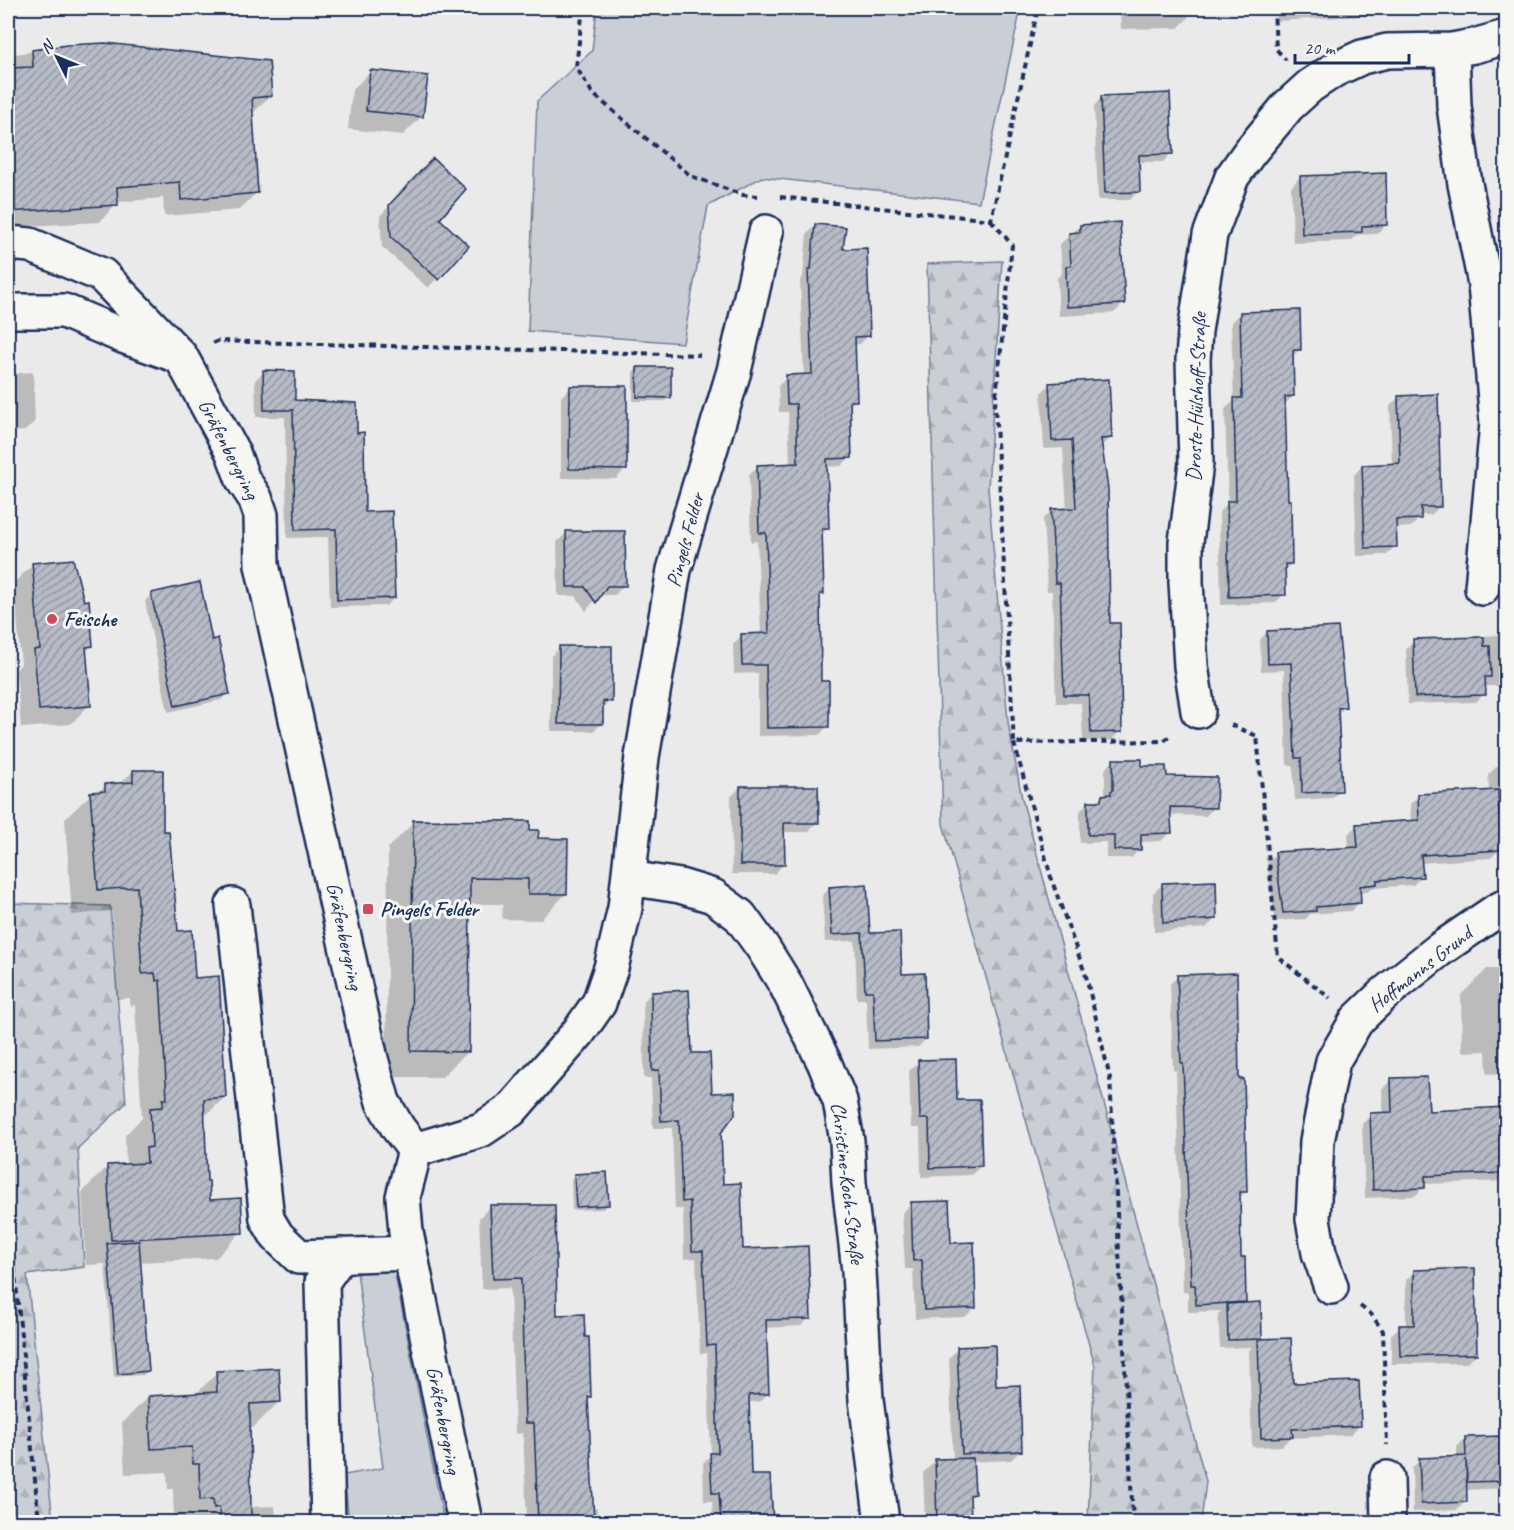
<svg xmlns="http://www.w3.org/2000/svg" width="1514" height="1530" font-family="Caveat,sans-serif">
  <defs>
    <pattern id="forest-firs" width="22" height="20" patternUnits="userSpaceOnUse" patternTransform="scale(1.5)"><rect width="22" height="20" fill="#caced5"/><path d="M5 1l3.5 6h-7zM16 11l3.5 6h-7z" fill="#adb1b9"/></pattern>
    <pattern id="building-hatch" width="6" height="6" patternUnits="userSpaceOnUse" patternTransform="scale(1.5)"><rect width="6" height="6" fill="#b6bbc6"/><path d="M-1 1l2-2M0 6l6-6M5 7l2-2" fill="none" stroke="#9398a4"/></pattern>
  </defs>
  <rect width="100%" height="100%" fill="#e9eae9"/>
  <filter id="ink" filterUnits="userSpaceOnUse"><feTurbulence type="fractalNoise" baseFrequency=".0167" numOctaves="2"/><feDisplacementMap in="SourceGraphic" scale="12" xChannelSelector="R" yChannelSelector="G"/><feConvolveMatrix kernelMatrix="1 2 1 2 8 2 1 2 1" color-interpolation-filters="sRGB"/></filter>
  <g filter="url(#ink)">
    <path fill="#caced5" stroke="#727e9a" stroke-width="1.5" d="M 597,8 L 1021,8 L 979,202 L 762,177 L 708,206 L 683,343 L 528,331 L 537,101 L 592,51 Z
      M 394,1269 L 444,1522 L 349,1522 L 344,1475 L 383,1468 L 357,1271 Z"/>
    <path fill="url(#forest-firs)" stroke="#727e9a" stroke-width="1.5" d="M 1002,261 L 988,488 L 1008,722 L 1022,799 L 1206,1481 L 1201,1522 L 1088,1522 L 1095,1366 L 943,824 L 927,264 Z
      M 8,903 L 110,906 L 126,1103 L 78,1148 L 84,1267 L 27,1275 L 53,1522 L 10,1522 L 8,1491 Z"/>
    <path fill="#0003" d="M 1120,8 L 1188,8 L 1188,18 L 1178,28 L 1121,29 Z
      M 1276,8 L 1383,8 L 1375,15 L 1277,21 Z
      M 67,47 L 270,96 L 253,113 L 256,193 L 239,210 L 164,216 L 163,198 L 117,202 L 100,222 L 8,227 L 8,55 Z
      M 371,71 L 422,116 L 403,135 L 348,129 L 352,90 Z
      M 1506,94 L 1506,154 L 1503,154 L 1502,98 Z
      M 1102,97 L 1171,153 L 1163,162 L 1138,162 L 1138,191 L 1130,200 L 1098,200 L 1094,106 Z
      M 423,169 L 437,219 L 467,246 L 428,288 L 382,247 L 380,216 Z
      M 1300,177 L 1386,225 L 1376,234 L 1357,235 L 1351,241 L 1293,243 L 1291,187 Z
      M 816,225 L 842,251 L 869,335 L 860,344 L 853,345 L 855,400 L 849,407 L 850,457 L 841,466 L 826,467 L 828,528 L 821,535 L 823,593 L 818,597 L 820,683 L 828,726 L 819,735 L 758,736 L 758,673 L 734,674 L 733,644 L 742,635 L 761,635 L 757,541 L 751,542 L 749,475 L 758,466 L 790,465 L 788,412 L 779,412 L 778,386 L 787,377 L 804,376 L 800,280 L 803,277 L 807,234 Z
      M 1080,226 L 1123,304 L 1114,313 L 1059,316 L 1057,278 L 1062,273 L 1060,244 Z
      M 1240,313 L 1300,349 L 1292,357 L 1293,396 L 1284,405 L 1291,564 L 1283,571 L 1284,594 L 1275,603 L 1221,605 L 1219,512 L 1228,503 L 1225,409 L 1234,401 L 1231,322 Z
      M 638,368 L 669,397 L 665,401 L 633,401 L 633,372 Z
      M 33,372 L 35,421 L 25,431 L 8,432 L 8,374 Z
      M 264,372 L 294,401 L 356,434 L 364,513 L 394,598 L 386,606 L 330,607 L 328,537 L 287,538 L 285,417 L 256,417 L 255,380 Z
      M 1050,384 L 1111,438 L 1101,446 L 1109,624 L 1120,731 L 1112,740 L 1083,741 L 1081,703 L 1056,703 L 1052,591 L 1047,591 L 1043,519 L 1052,511 L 1067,510 L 1063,448 L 1044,449 L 1041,393 Z
      M 570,388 L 625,469 L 616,479 L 561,478 L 561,397 Z
      M 1399,397 L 1440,506 L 1431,515 L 1420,515 L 1420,518 L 1411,527 L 1395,528 L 1395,546 L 1387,555 L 1357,556 L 1354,475 L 1362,466 L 1392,465 L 1390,406 Z
      M 567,532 L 624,585 L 615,595 L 599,595 L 586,611 L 576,596 L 558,596 L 557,542 Z
      M 33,564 L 92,646 L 85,653 L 89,705 L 71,724 L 21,728 L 16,670 L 21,664 L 14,583 Z
      M 152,594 L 211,641 L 228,693 L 221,700 L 168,712 L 145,601 Z
      M 1267,632 L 1345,707 L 1337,714 L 1340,790 L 1332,798 L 1295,800 L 1293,765 L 1287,765 L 1284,670 L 1261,671 L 1260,640 Z
      M 1498,635 L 1506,636 L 1506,686 L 1484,686 L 1484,694 L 1476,702 L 1408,704 L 1406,649 L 1414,641 Z
      M 559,648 L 610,701 L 602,709 L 602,723 L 594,731 L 551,731 L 551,656 Z
      M 1113,761 L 1165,778 L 1214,807 L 1206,816 L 1169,815 L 1170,833 L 1161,841 L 1140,842 L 1139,850 L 1131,858 L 1106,858 L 1106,842 L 1080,843 L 1080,811 L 1088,802 L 1096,802 L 1102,796 L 1105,796 L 1105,769 Z
      M 1506,766 L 1506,815 L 1497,816 L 1499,850 L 1491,858 L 1420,863 L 1421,877 L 1413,885 L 1372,888 L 1367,892 L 1359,893 L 1359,903 L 1351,911 L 1310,914 L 1306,919 L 1275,921 L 1267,862 L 1276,854 L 1349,849 L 1348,834 L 1357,825 L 1411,822 L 1410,804 L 1419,795 L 1489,791 L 1488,775 L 1496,767 Z
      M 133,771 L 161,833 L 177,933 L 194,979 L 225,1097 L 203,1118 L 205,1183 L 209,1202 L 241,1232 L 216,1258 L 139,1262 L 148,1371 L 143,1375 L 114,1377 L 105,1264 L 86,1265 L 82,1192 L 107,1167 L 126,1166 L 125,1135 L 142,1118 L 135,1005 L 130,1006 L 130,998 L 117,999 L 112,911 L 72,915 L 65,819 L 91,794 L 98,793 L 106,785 L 120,784 Z
      M 740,787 L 817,822 L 808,832 L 783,832 L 784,864 L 774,874 L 732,874 L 731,797 Z
      M 414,822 L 529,831 L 537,839 L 566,894 L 540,920 L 502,919 L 503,904 L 469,904 L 468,1051 L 442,1077 L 386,1077 L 388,848 Z
      M 1163,884 L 1216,918 L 1206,928 L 1154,932 L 1153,893 Z
      M 830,888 L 901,976 L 926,1039 L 918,1047 L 868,1049 L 866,999 L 857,999 L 855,941 L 825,942 L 822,896 Z
      M 1487,969 L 1506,969 L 1506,1073 L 1487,1074 L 1486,1051 L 1462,1052 L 1461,995 Z
      M 1178,976 L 1237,1081 L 1246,1191 L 1239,1198 L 1240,1258 L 1245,1302 L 1242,1305 L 1260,1338 L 1258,1341 L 1290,1340 L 1291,1385 L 1359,1426 L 1350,1435 L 1290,1438 L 1282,1446 L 1252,1447 L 1249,1350 L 1252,1347 L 1220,1348 L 1218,1314 L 1222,1311 L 1188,1312 L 1188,1293 L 1183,1292 L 1176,1070 L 1173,1071 L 1170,984 Z
      M 651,993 L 691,1055 L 710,1094 L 720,1133 L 722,1186 L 742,1251 L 809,1318 L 801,1326 L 764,1328 L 767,1394 L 759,1402 L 747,1402 L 750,1477 L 769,1476 L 771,1522 L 713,1522 L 712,1501 L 704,1501 L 703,1463 L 711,1455 L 707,1353 L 700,1354 L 696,1258 L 684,1259 L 683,1209 L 675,1209 L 672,1128 L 653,1128 L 651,1078 L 644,1078 L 643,1002 Z
      M 919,1062 L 956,1102 L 981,1166 L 971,1175 L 921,1177 L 920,1128 L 911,1128 L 909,1071 Z
      M 1391,1080 L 1428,1113 L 1506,1109 L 1506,1181 L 1424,1184 L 1424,1187 L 1415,1196 L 1365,1198 L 1362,1124 L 1371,1115 L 1383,1114 L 1382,1089 Z
      M 575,1176 L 607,1204 L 603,1209 L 572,1210 L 571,1180 Z
      M 912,1203 L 975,1308 L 965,1317 L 915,1319 L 913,1269 L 905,1269 L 902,1213 Z
      M 491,1206 L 555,1316 L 590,1396 L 586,1400 L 591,1509 L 597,1508 L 598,1522 L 527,1522 L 523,1433 L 515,1434 L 510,1288 L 482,1289 L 479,1218 Z
      M 1414,1272 L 1476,1354 L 1467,1363 L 1391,1364 L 1391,1335 L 1399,1327 L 1406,1327 L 1406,1280 Z
      M 958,1348 L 995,1387 L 1021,1450 L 1011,1460 L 972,1462 L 973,1494 L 969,1498 L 969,1522 L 925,1522 L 923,1473 L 936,1460 L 953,1460 L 949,1358 Z
      M 217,1373 L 279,1402 L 253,1428 L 249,1428 L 249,1507 L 275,1506 L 276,1522 L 174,1522 L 173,1489 L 168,1489 L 167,1472 L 125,1474 L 122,1423 L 148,1397 L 195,1395 Z
      M 1506,1437 L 1506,1488 L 1465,1490 L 1466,1501 L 1457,1510 L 1413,1512 L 1412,1468 L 1420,1460 L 1457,1458 L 1457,1447 L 1465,1438 Z"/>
    <path fill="url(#building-hatch)" stroke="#1b2f5e" stroke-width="1.5" d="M 105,43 L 269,61 L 272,96 L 252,98 L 258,193 L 181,200 L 180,182 L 117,187 L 118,205 L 8,212 L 8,68 L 33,67 L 32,50 L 67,45 Z
      M 370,70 L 428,76 L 423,117 L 366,111 Z
      M 1170,93 L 1173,154 L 1139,155 L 1140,192 L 1105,193 L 1101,96 Z
      M 433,158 L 466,189 L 440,219 L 469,246 L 439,280 L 391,237 L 389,205 Z
      M 1386,173 L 1387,225 L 1362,226 L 1362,232 L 1302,234 L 1300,176 Z
      M 1120,222 L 1125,304 L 1067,307 L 1066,267 L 1071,266 L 1069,233 L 1080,232 L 1080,225 Z
      M 815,224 L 846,227 L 843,249 L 867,248 L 870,336 L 855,337 L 857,401 L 850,401 L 852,458 L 827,459 L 829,529 L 822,529 L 824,594 L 820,594 L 821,681 L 829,681 L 829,727 L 767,728 L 766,665 L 742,665 L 741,634 L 769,633 L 766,533 L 759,533 L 757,465 L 798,463 L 796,404 L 787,404 L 786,375 L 812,374 L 808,270 L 811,269 Z
      M 1300,310 L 1301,350 L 1293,350 L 1294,396 L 1285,397 L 1288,500 L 1291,500 L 1292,564 L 1285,564 L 1286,595 L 1229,597 L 1227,501 L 1236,501 L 1234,398 L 1242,398 L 1240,312 Z
      M 637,367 L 671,367 L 671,398 L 637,397 Z
      M 263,370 L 295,371 L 295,400 L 357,403 L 357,433 L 364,432 L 365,512 L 392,511 L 395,598 L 337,600 L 336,529 L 295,530 L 293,410 L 264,410 Z
      M 1109,379 L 1112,438 L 1101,439 L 1108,489 L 1110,623 L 1120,623 L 1122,732 L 1091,733 L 1089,695 L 1064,695 L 1060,583 L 1055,583 L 1051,509 L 1076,508 L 1072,440 L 1052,441 L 1049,383 Z
      M 570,386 L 627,386 L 627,470 L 569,469 Z
      M 1438,394 L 1441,507 L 1421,507 L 1421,519 L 1396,520 L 1397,547 L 1365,548 L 1362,465 L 1400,463 L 1398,396 Z
      M 566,531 L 625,531 L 626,586 L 607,586 L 596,603 L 585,587 L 567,587 Z
      M 73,559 L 84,601 L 89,600 L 93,646 L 86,647 L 91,706 L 39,710 L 34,650 L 40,649 L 32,563 Z
      M 200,582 L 212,640 L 218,638 L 230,694 L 175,706 L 151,593 Z
      M 1338,627 L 1346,707 L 1338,708 L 1342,791 L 1302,793 L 1301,758 L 1295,758 L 1291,663 L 1268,664 L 1267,631 Z
      M 1484,637 L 1484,646 L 1490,646 L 1491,677 L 1485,677 L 1486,695 L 1415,697 L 1413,639 Z
      M 559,646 L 612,646 L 612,702 L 603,701 L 603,724 L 558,724 Z
      M 1113,759 L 1142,759 L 1142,766 L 1166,766 L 1167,776 L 1217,777 L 1216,808 L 1170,807 L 1172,833 L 1141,834 L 1141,850 L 1114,850 L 1114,835 L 1088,835 L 1088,801 L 1101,801 L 1102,795 L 1111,794 L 1111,791 L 1113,790 Z
      M 133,770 L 163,770 L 163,831 L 169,831 L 178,931 L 192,930 L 195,978 L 219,976 L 226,1097 L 204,1099 L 207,1181 L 209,1181 L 210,1200 L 241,1198 L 243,1233 L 111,1240 L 107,1165 L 147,1163 L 146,1148 L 152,1147 L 150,1108 L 163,1107 L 163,1099 L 167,1099 L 160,980 L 156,981 L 155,973 L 142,974 L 137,887 L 98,890 L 90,792 L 105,791 L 105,784 L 133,782 Z
      M 740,786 L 818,786 L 819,823 L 784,823 L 785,865 L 740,865 Z
      M 1498,790 L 1501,850 L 1421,855 L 1423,877 L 1377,880 L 1377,884 L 1360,886 L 1361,903 L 1316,907 L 1316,911 L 1283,913 L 1275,852 L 1358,847 L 1356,824 L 1419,820 L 1418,794 Z
      M 413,820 L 530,821 L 530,830 L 539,830 L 538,838 L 568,839 L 567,894 L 528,894 L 528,879 L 470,878 L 469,1052 L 411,1051 Z
      M 1216,881 L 1217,919 L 1163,923 L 1162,883 Z
      M 867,884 L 870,933 L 900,932 L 902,974 L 925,973 L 927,1039 L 875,1041 L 873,991 L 865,991 L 862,933 L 832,935 L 829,887 Z
      M 1237,973 L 1239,1079 L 1244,1079 L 1247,1192 L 1240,1192 L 1241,1257 L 1245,1257 L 1246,1302 L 1196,1305 L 1195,1285 L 1191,1285 L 1183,1063 L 1181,1063 L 1177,975 Z
      M 689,990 L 692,1053 L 710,1053 L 712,1093 L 735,1092 L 735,1114 L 721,1133 L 723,1184 L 741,1183 L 743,1249 L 808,1246 L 811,1319 L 766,1320 L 769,1394 L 749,1395 L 751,1475 L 770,1475 L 773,1522 L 721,1522 L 719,1493 L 712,1493 L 710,1453 L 718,1453 L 715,1345 L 707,1346 L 703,1251 L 692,1251 L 690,1201 L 682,1202 L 679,1120 L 661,1121 L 659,1070 L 652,1071 L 651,992 Z
      M 956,1059 L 957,1100 L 980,1100 L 982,1166 L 930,1168 L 929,1119 L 920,1119 L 918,1060 Z
      M 1427,1077 L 1429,1111 L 1506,1107 L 1506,1173 L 1425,1176 L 1425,1188 L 1373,1190 L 1370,1113 L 1392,1112 L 1391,1078 Z
      M 607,1172 L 609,1205 L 576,1207 L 574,1174 Z
      M 949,1201 L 951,1243 L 974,1242 L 976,1308 L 924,1310 L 922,1260 L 913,1261 L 911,1202 Z
      M 490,1205 L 555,1205 L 557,1315 L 584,1314 L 585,1337 L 589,1337 L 591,1397 L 588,1397 L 594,1522 L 538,1522 L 534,1423 L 525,1423 L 521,1278 L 493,1279 Z
      M 139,1241 L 149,1371 L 118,1374 L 107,1243 Z
      M 1475,1268 L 1477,1354 L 1400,1356 L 1399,1325 L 1414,1325 L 1414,1270 Z
      M 1261,1302 L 1262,1339 L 1228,1340 L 1227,1304 Z
      M 1291,1338 L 1293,1383 L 1359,1381 L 1361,1426 L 1292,1429 L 1293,1437 L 1261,1438 L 1258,1339 Z
      M 995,1345 L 996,1386 L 1020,1385 L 1022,1451 L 962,1454 L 957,1347 Z
      M 279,1368 L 281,1402 L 250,1404 L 251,1522 L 220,1522 L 219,1507 L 214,1508 L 213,1499 L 200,1500 L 199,1464 L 193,1464 L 192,1447 L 151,1449 L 148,1396 L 217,1392 L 216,1371 Z
      M 1506,1436 L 1506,1481 L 1467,1482 L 1466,1459 L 1467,1502 L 1421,1504 L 1419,1458 L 1466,1456 L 1465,1437 Z
      M 973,1458 L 975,1494 L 970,1495 L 971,1522 L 937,1522 L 935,1459 Z"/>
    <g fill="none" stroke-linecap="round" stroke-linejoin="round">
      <g stroke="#1b2f5e" stroke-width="38">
        <path id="minor" d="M 1452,50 L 1454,106 L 1465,184 L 1485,284 L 1497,423 L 1482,588
          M 8,243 L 30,245 L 102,275 L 181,357 L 233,453 L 243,480 L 255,498 L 261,515 L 262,565 L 371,1059 L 383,1102 L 398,1128 L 415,1150
          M 8,311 L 64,311 L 123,336 L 173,354
          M 1198,711 L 1191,666 L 1186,582 L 1186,542 L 1196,463 L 1193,360 L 1195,331 L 1210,235 L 1232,177 L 1249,153 L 1288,106 L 1310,86 L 1334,70 L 1362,57 L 1387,51 L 1452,50 L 1474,46 L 1506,37
          M 629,878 L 680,886 L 713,896 L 740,916 L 763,948 L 786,985 L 824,1062 L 840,1101 L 847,1141 L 849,1183 L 859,1271 L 866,1400 L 882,1522
          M 233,905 L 267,1219 L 277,1236 L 299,1257 L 410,1253
          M 415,1150 L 481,1130 L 511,1110 L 578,1033 L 599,1003 L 611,968 L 625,908 L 642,757 L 674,570 L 734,371 L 766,232
          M 415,1150 L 403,1197 L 406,1232 L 465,1522
          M 1331,1287 L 1319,1253 L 1313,1219 L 1317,1141 L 1333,1061 L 1357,1020 L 1384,994 L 1439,950 L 1496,911 L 1506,906
          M 1387,1478 L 1388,1522
          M 328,1522 L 322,1282 L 341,1255"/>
      </g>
      <path stroke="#1b2f5e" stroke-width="4" stroke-dasharray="6 4.5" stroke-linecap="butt" d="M 583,8 L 576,67 L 593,94 L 691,176 L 743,195 L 758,196
        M 1274,8 L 1276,49 L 1286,60
        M 780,197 L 991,220 L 1038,8
        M 991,220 L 1012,245 L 995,406 L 1014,743 L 1164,741 L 1172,734
        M 213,343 L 218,341 L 700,355
        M 1231,725 L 1257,736 L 1278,957 L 1330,998
        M 1014,743 L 1052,881 L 1086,976 L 1110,1078 L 1133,1522
        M 8,1237 L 13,1252 L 39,1522
        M 1360,1306 L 1371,1314 L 1383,1331 L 1387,1445"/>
      <use href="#minor" stroke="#f6f6f2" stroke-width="33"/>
    </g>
  </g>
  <g fill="#d1495b" stroke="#f6f6f2" stroke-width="2">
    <circle cx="52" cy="619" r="6"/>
    <rect x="362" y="903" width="12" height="12" rx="3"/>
  </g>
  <g text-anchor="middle" stroke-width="6" stroke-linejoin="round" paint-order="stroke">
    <g font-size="21" fill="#1b2f5e" stroke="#f6f6f2">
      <text transform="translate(1196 397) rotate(-88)" y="7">Droste-Hülshoff-Straße</text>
      <text transform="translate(229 449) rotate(63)" y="7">Gräfenbergring</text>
      <text transform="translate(685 540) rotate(-75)" y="7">Pingels Felder</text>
      <text transform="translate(345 936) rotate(78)" y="7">Gräfenbergring</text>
      <text transform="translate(1420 969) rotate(-38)" y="7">Hoffmanns Grund</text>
      <text transform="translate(848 1183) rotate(83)" y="7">Christine-Koch-Straße</text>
      <text transform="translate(444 1420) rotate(79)" y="7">Gräfenbergring</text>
    </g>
    <g font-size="21" font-weight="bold" fill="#1b2f5e" stroke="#f6f6f2" text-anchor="start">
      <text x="64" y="626">Feische</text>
      <text x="380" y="916">Pingels Felder</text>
    </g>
  </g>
  <rect width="1514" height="1530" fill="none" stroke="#f6f6f2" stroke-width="30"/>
  <rect x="15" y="15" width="1484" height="1500" fill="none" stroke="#1b2f5e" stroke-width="2" filter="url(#ink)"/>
  <g transform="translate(57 57) rotate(313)" stroke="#f6f6f2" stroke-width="4.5" paint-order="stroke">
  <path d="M0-4.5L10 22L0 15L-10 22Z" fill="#1b2f5e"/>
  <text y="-9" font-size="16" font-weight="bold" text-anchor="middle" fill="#1b2f5e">N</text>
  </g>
  <path d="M1295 54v9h114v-9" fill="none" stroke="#1b2f5e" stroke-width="3"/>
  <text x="1304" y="54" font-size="18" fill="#1b2f5e" stroke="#f6f6f2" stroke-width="4.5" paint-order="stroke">20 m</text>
</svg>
